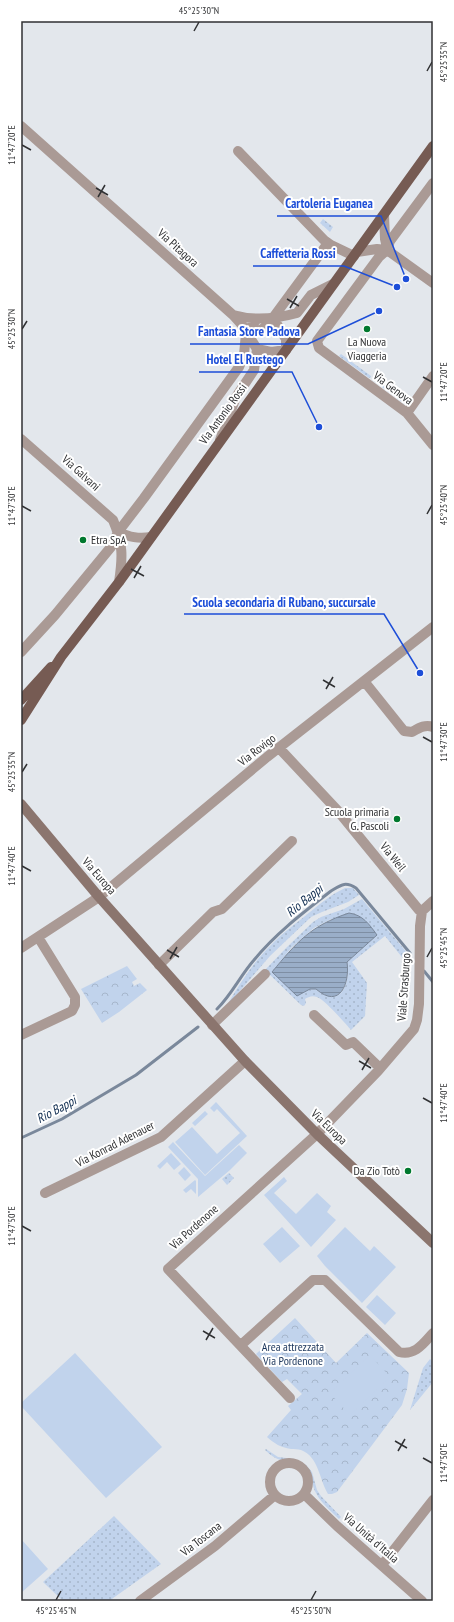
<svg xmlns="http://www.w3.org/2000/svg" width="454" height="1622" font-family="'PT Sans Narrow',sans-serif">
  <defs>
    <pattern id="grass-dots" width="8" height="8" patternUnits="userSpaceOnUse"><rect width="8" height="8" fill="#c1d3ec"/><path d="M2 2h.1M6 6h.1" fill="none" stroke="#a6b6cb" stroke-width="1.8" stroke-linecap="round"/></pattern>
    <pattern id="park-crowns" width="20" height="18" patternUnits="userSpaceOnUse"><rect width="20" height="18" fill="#c1d3ec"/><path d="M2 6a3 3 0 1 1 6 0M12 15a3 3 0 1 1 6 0" fill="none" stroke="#a6b6cb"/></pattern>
    <pattern id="water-rules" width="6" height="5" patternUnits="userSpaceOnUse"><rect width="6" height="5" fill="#9aaec8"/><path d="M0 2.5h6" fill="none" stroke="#7e8ea3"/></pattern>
  </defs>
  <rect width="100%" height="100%" fill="#e3e7ec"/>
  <path fill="url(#grass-dots)" fill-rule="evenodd" d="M 323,219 L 333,227 L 330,232 L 320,223 Z
    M 341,354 L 371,376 L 371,377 L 369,378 L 339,356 Z
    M 378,381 L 404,399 L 404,402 L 402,402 L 377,383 Z
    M 345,888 L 353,888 L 359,895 L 348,902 L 322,912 L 311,917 L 270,956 L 226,1007 C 239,985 253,962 272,944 C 283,932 297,923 310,912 C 321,903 332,894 345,888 Z
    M 362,899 L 409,955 L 409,966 L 385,936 L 352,962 L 367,983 L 365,1016 L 351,1030 C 345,1023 324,999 317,997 C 312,995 308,997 305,999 L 306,1003 L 304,1006 L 301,1005 L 265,970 L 286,948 L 313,922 L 321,917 L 344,909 ZM 331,919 L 377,935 L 347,962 C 351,984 340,1010 316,989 L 310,989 L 272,972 L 292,947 L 314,928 Z
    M 229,1173 L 234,1178 L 227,1185 L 222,1179 Z
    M 430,1359 L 433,1362 L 433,1382 L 410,1410 L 423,1368 Z
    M 266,1449 L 278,1457 L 295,1459 L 306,1465 L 312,1472 L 317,1490 L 321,1496 L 341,1517 L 339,1519 C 331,1511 321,1503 316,1493 C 311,1484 313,1475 305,1467 C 298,1460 290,1463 281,1460 C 276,1459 270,1455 265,1450 Z
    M 114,1516 L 161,1564 L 109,1601 L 63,1601 L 43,1582 Z"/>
  <path fill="url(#park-crowns)" d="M 127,966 L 137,979 L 132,982 L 134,986 L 140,983 L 147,990 L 119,1012 L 102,1023 L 81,989 Z
    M 295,1318 L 336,1363 L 367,1333 L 409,1373 L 407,1389 L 402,1405 L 337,1492 L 332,1494 L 328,1494 C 319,1479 319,1457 301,1450 C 298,1449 294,1449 291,1449 C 280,1447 275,1444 267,1437 L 291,1410 L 288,1406 L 302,1394 L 287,1379 L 282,1382 L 256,1354 Z"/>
  <path fill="#c1d3ec" d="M 216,1102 L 247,1136 L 205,1175 L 175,1142 L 192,1127 L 217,1154 L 240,1133 L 217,1109 L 214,1112 L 210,1108 Z
    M 205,1111 L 208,1114 L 195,1126 L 192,1123 Z
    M 173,1142 L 205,1176 L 239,1145 L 247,1153 L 230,1170 L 198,1197 L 198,1179 L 168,1147 Z
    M 171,1153 L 181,1164 L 174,1170 L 167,1162 L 160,1169 L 157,1166 Z
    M 184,1167 L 191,1175 L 185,1181 L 178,1173 Z
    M 284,1177 L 287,1181 L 274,1193 L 296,1214 L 317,1193 L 331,1206 L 327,1212 L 336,1220 L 311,1247 L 264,1195 Z
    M 195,1180 L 196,1181 L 196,1194 L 191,1189 L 186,1193 L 183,1190 Z
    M 282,1227 L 300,1246 L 280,1263 L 263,1244 Z
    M 345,1227 L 370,1251 L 374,1246 L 396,1267 L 362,1303 L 325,1266 L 317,1256 Z
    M 377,1295 L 396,1313 L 385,1325 L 366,1307 Z
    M 75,1353 L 162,1447 L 106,1498 L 21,1406 L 21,1403 Z
    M 370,1355 L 390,1377 L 350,1415 L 330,1393 Z
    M 21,1539 L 48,1569 L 21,1593 Z"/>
  <path fill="url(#water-rules)" stroke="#7a889b" d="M 349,913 C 363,915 369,924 377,935 L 347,962 C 350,983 340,1010 316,989 L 310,989 L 297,996 L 272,972 C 297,942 310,926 349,913 Z"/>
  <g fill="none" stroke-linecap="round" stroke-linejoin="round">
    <path stroke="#7a889b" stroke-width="3" d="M 424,971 L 433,982
      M 217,1009 C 232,994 240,976 254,960 C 276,933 304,912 331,891 C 341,885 345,881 356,888 L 410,953
      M 21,1138 L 62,1119 L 136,1075 L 198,1027"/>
    <path stroke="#aa9a95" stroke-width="10" d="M 21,126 L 233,315 C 254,321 275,319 297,313 L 311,295 L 333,284
      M 238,151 L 324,240 L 331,245 L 354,256
      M 433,183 L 390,241 L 387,250 L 379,257 L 317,341 L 319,348 L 407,413 L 433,445
      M 384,215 L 385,239 L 387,248
      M 357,252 L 377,249 L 387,250 L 433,283
      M 246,333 L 257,332 L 267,326 L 328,243
      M 257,349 L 271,352 L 286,350 L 286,339 L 273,318
      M 407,413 L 433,376
      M 21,439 L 113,520 C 123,544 123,556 119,582
      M 220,440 L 236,397 L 254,370 L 257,349 L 242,325 L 233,315
      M 118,532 C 130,537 138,539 151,537
      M 21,652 L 55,615 L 111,547 L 118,532 L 144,498 L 239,367 L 244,355 L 246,333 L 257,319
      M 364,681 L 404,731 L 412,732 C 419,728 425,724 433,727
      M 279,748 L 338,811 L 419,910 L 422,911
      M 21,948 L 99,897 L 267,757 L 433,627
      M 159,965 L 213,912 L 222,909 L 292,841
      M 314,1015 L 346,1045 L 353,1042 L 380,1068
      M 212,1025 L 265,974
      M 21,1035 L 72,1011 L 75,1005 L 75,997 L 38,937
      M 45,1193 L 161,1137 L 245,1061
      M 241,1345 L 313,1280 L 325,1280 L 399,1352 C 415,1356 423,1344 433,1333
      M 290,1398 L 168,1269 L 317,1134 L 378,1071 L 414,1029 L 417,1020 L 419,1004 L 420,926 L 422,911 L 433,901
      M270 1482a19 19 0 1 1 38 0a19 19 0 1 1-38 0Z
      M 304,1494 L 337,1526 L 422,1601
      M 382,1565 L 433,1500
      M 140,1601 L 215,1546 L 275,1495"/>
    <path stroke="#8b756e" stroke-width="10" d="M 21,804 L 99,897 L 245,1061 L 317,1134 L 433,1243"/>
    <path stroke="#765b53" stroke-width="10" d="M 21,700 L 51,667
      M 21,720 L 61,657 L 119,582 L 433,146"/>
  </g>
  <path fill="none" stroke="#303133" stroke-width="1.5" d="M 194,31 L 199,22M 427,71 L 432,62M 22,145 L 31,150M 96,188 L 108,195M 98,197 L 105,185M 287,299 L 299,306M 290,308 L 297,296M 22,329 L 27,321M 423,377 L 432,382M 22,506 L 31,511M 427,514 L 432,505M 131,569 L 144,576M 134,578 L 141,566M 323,680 L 335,687M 326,689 L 333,677M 423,737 L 432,742M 22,772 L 27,764M 22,866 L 31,871M 167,950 L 179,957M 427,957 L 432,948M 170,959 L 177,947M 359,1061 L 371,1068M 362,1070 L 369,1058M 423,1098 L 432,1103M 22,1226 L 31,1231M 203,1331 L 215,1338M 206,1340 L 213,1328M 395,1441 L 407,1448M 398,1451 L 405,1439M 423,1458 L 432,1463M 56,1600 L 61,1591M 311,1600 L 316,1591"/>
  <g fill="#00782e" stroke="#fff" stroke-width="1.5">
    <circle cx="367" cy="329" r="4"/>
    <circle cx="83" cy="540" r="4"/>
    <circle cx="397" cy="819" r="4"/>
    <circle cx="408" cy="1171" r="4"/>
  </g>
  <g text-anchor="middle" stroke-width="4" stroke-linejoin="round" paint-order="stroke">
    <g font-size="12" fill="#303133" stroke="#fff">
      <text transform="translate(178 248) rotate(42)" y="4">Via Pitagora</text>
      <text transform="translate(393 388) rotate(37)" y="4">Via Genova</text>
      <text transform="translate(223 414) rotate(-54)" y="4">Via Antonio Rossi</text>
      <text transform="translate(81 473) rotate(42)" y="4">Via Galvani</text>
      <text transform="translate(257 750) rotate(-38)" y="4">Via Rovigo</text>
      <text transform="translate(393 857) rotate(51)" y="4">Via Weil</text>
      <text transform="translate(99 876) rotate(49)" y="4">Via Europa</text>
      <text transform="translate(404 987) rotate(-86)" y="4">Viale Strasburgo</text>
      <text transform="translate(329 1127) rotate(44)" y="4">Via Europa</text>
      <text transform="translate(115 1144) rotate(-27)" y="4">Via Konrad Adenauer</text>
      <text transform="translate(194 1227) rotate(-42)" y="4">Via Pordenone</text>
      <text transform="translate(371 1538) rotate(41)" y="4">Via Unità d'Italia</text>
      <text transform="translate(201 1539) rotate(-38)" y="4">Via Toscana</text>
    </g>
    <g font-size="12" fill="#303133" stroke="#fff" text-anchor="end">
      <text x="367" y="346" text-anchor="middle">La Nuova<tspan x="367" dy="14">Viaggeria</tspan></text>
      <text x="91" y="544" text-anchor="start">Etra SpA</text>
      <text x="389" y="816">Scuola primaria<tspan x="389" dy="14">G. Pascoli</tspan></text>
      <text x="400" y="1175">Da Zio Totò</text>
    </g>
    <g font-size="12" fill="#1b355b" stroke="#fff">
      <text x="293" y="1351">Area attrezzata<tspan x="293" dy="14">Via Pordenone</tspan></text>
    </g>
    <g font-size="13" font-style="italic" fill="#0e2b4f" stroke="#fff">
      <text transform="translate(304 900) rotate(-39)" y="5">Rio Bappi</text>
      <text transform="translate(56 1109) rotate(-28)" y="5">Rio Bappi</text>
    </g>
  </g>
  <path fill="none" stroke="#1d4ed8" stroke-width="1.5" d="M406 279L381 216H277M397 287L344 266H253M379 311L308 344H190M319 427L292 372H199M420 673L384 614H184"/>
  <g fill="#1d4ed8" stroke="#fff" stroke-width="1.5">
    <circle cx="406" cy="279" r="4"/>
    <circle cx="397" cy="287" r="4"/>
    <circle cx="379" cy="311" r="4"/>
    <circle cx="319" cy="427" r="4"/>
    <circle cx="420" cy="673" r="4"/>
  </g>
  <g font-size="13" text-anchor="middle" font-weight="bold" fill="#1d4ed8" stroke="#fff" stroke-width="4" stroke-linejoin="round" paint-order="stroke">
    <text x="329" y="208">Cartoleria Euganea</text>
    <text x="298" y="258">Caffetteria Rossi</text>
    <text x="249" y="336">Fantasia Store Padova</text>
    <text x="245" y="364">Hotel El Rustego</text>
    <text x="284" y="607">Scuola secondaria di Rubano, succursale</text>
  </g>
  <rect width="454" height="1622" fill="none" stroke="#ffffff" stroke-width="44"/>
  <rect x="22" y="22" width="410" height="1578" fill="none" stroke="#303133" stroke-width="1.5"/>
  <g font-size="10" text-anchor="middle" fill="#303133">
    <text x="199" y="14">45°25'30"N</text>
    <text transform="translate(443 62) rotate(-90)" y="4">45°25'35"N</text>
    <text transform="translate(11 145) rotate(-90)" y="4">11°47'20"E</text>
    <text transform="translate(11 329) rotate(-90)" y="4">45°25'30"N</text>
    <text transform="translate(443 382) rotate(-90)" y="4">11°47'20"E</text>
    <text transform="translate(443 505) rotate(-90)" y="4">45°25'40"N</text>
    <text transform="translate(11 506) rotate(-90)" y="4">11°47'30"E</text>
    <text transform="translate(443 742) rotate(-90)" y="4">11°47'30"E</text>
    <text transform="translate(11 772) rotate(-90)" y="4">45°25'35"N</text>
    <text transform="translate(11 866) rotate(-90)" y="4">11°47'40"E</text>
    <text transform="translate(443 948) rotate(-90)" y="4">45°25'45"N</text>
    <text transform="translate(443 1103) rotate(-90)" y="4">11°47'40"E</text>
    <text transform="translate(11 1226) rotate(-90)" y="4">11°47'50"E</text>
    <text transform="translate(443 1463) rotate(-90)" y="4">11°47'50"E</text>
    <text x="56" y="1614">45°25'45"N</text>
    <text x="311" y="1614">45°25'50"N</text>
  </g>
</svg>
